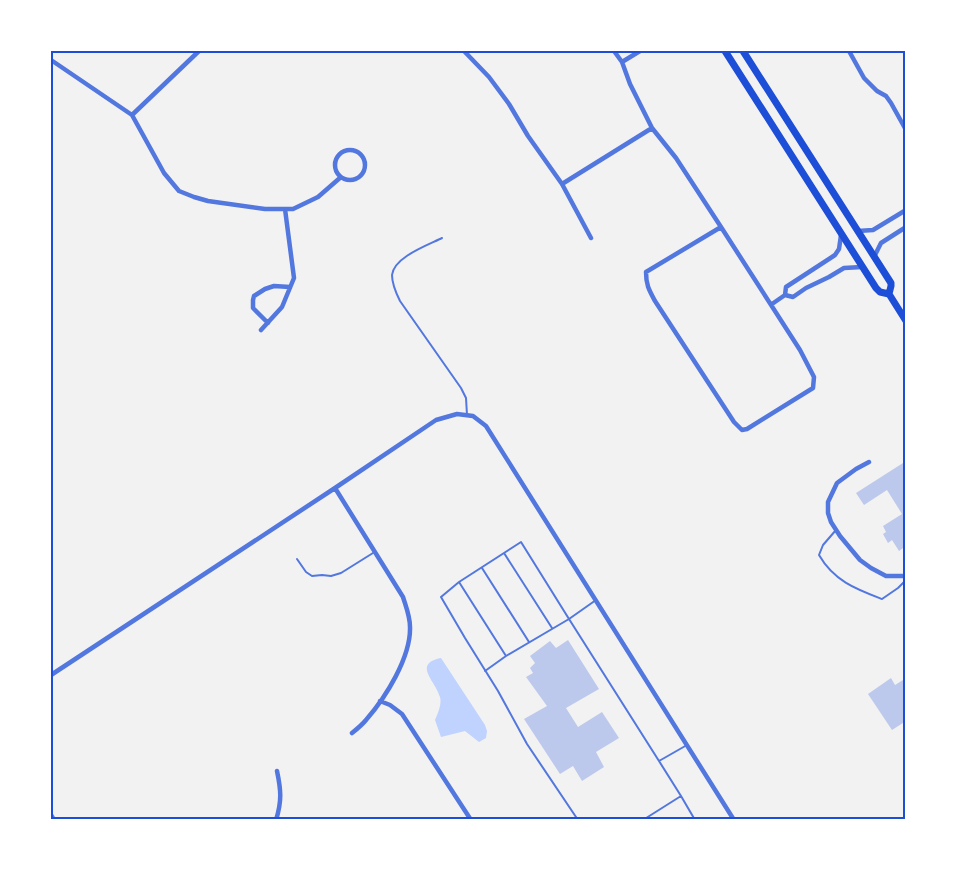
<svg xmlns="http://www.w3.org/2000/svg" width="957" height="871" font-family="'Varela Round',sans-serif">
  <rect width="100%" height="100%" fill="#f2f2f2"/>
  <path fill="#bfd3fe" d="M 441,658 L 485,725 L 487,731 L 486,738 L 479,742 L 465,731 L 441,737 L 435,720 C 438,713 442,704 440,697 C 436,681 412,664 441,658 Z"/>
  <path fill="#bdc9ec" d="M 903,463 L 906,468 L 906,546 L 899,551 L 892,540 L 888,543 L 883,534 L 886,532 L 883,526 L 902,514 L 887,490 L 864,505 L 856,493 Z
    M 568,640 L 599,689 L 566,708 L 578,727 L 602,712 L 619,738 L 596,752 L 604,767 L 582,781 L 573,766 L 560,774 L 524,719 L 547,706 L 526,677 L 533,673 L 530,668 L 535,663 L 530,656 L 550,641 L 556,648 Z
    M 906,674 L 906,721 L 892,730 L 868,694 L 891,678 L 895,685 L 903,680 Z"/>
  <g fill="none" stroke-linecap="round" stroke-linejoin="round">
    <path stroke="#5277de" stroke-width="2" d="M 442,238 C 428,245 394,257 392,275 C 392,284 396,293 400,301 L 461,388 L 466,398 L 467,415
      M 836,530 L 823,545 L 819,555 C 834,581 856,589 882,599 L 898,588 L 906,580
      M 504,553 L 552,628
      M 297,559 L 306,572 L 312,576 L 322,575 L 331,576 L 341,573 L 373,553
      M 482,568 L 529,642
      M 459,582 L 506,656
      M 485,671 L 506,656 L 569,619 L 659,761
      M 681,796 L 695,820
      M 578,820 L 527,744 L 498,691 L 465,638 L 441,597 L 459,582 L 521,542 L 569,619 L 596,600
      M 643,820 L 681,796 L 659,761 L 687,745"/>
    <path stroke="#5277de" stroke-width="4.5" d="M 464,51 L 489,77 L 509,104 L 528,136 L 562,184 L 591,238
      M 614,51 L 622,62 L 630,84 L 652,128 L 676,158 L 721,227 L 800,350 L 814,377 L 813,388 L 747,429 L 742,430 L 734,422 L 655,301 C 649,290 646,285 646,272 L 721,227
      M 849,51 L 864,78 L 877,91 L 886,96 L 891,103 L 906,130
      M 51,60 L 132,115 L 164,173 L 179,191 L 194,197 L 208,201 L 265,209 L 293,209 L 318,197 L 341,177
      M 622,62 L 640,51
      M 132,115 L 199,51
      M335 165a15 15 0 1 1 30 0a15 15 0 1 1-30 0Z
      M 562,184 L 652,128
      M 858,231 L 873,230 L 906,210
      M 874,257 L 881,243 L 906,227
      M 785,295 L 793,297 L 806,288 L 829,277 L 844,268 L 862,267
      M 772,304 L 785,295 L 786,287 L 835,255 L 839,249 L 841,235
      M 268,323 L 253,308 L 253,300 L 254,296 L 265,289 L 274,286 L 290,287
      M 261,330 L 282,307 L 294,278 L 285,209
      M 869,462 L 856,469 L 837,483 L 828,502 L 828,513 L 831,522 L 840,536 L 860,560 L 871,568 L 886,576 L 906,576
      M 335,488 L 403,597 C 406,607 410,616 410,627 C 411,657 386,697 366,720 C 362,725 357,729 352,733
      M 51,675 L 335,488 L 436,420 L 457,414 L 473,416 L 486,426 L 734,820
      M 380,701 L 390,705 L 402,714 L 471,820
      M 51,815 L 54,820
      M 276,820 C 282,801 281,790 277,771"/>
    <path stroke="#1d4ed8" stroke-width="7" d="M 725,51 L 876,288 L 880,292 L 889,294 L 906,321
      M 743,51 L 891,283 L 891,286 L 889,294"/>
  </g>
  <rect width="957" height="871" fill="none" stroke="#ffffff" stroke-width="105"/>
  <rect x="52" y="52" width="852" height="766" fill="none" stroke="#1d4ed8" stroke-width="2"/>
</svg>
